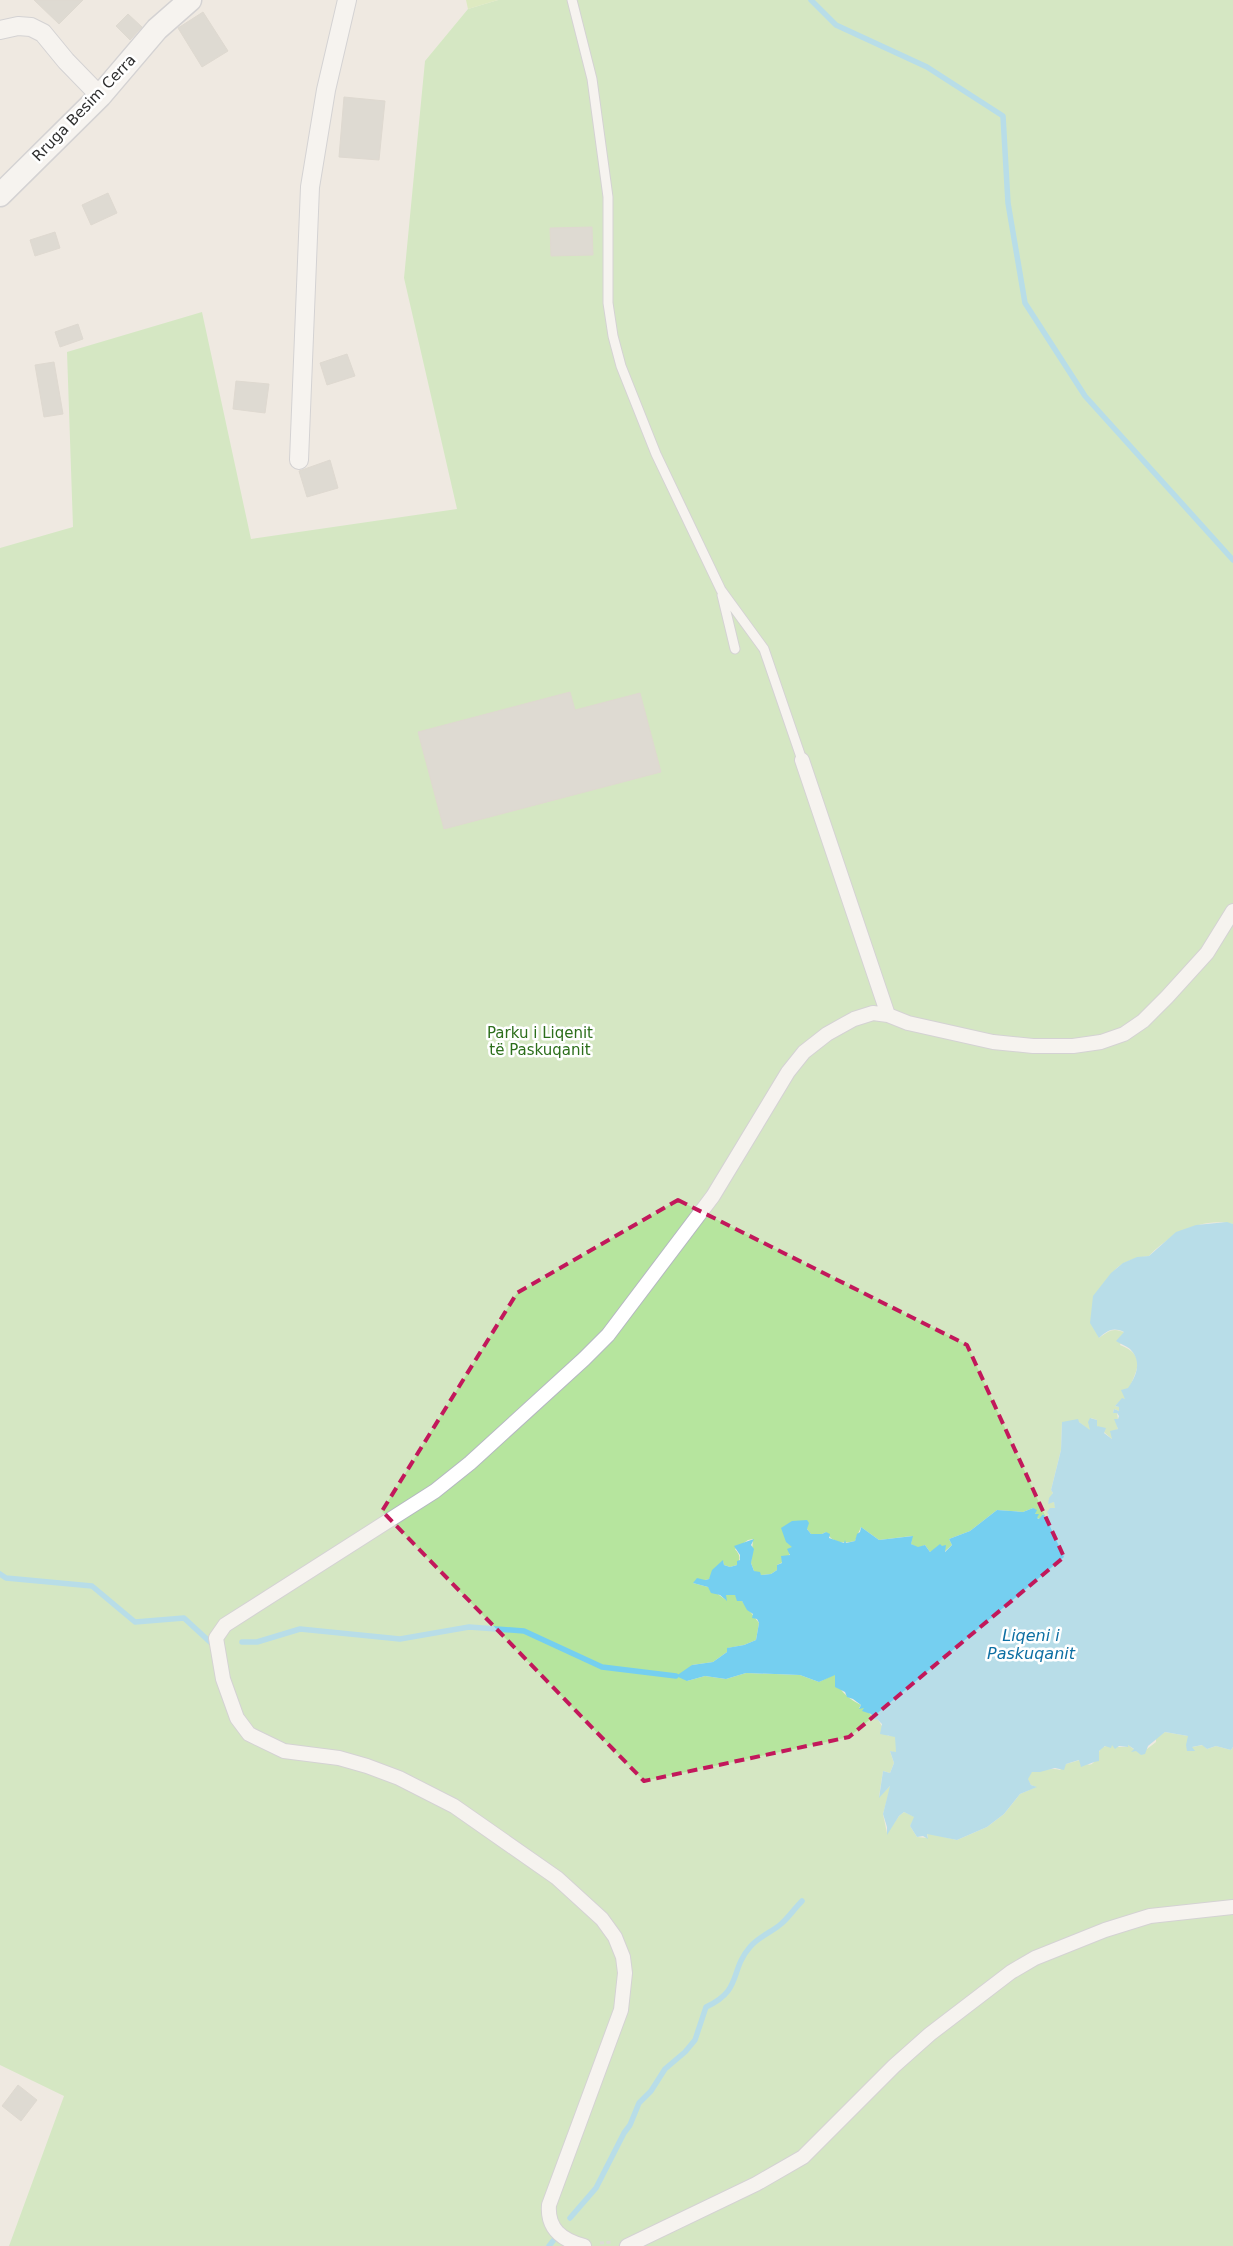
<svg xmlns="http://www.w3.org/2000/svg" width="1233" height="2246" font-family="'DejaVu Sans',sans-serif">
  <rect width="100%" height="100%" fill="#efe9e1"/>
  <path fill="#b6e59e" d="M 498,0 L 1233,0 L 1233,1224 C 1203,1216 1168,1235 1149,1256 C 1135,1258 1122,1261 1113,1272 C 1108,1278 1101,1326 1099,1338 C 1109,1331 1113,1327 1125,1333 L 1120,1345 C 1153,1358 1130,1377 1126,1399 L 1122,1399 L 1115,1406 L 1119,1407 L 1119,1411 L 1114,1409 L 1113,1413 L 1117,1413 L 1118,1419 L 1115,1419 L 1118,1429 L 1114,1431 L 1113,1440 L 1097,1426 L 1097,1420 L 1091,1418 L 1090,1431 L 1079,1422 L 1062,1422 L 1061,1450 L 1051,1490 L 1053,1493 L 1048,1503 L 1054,1502 L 1056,1509 L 1045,1517 L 1043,1514 L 1040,1519 L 1037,1518 L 1033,1508 L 1023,1512 L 997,1510 L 970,1531 L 949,1539 L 952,1545 L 944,1552 L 944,1547 L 942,1546 L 930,1552 L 925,1545 L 918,1548 L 911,1544 L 912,1536 L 879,1540 L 861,1527 L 855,1541 C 844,1544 832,1543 826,1532 L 822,1534 L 811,1534 L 807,1529 L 807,1520 C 800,1533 791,1561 777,1565 L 777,1570 L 771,1574 L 761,1575 L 754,1571 L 751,1563 L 753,1539 L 748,1540 L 735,1549 C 740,1555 741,1558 737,1565 L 730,1567 L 724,1565 L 723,1561 L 709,1579 L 693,1583 L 708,1587 L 726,1600 L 725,1594 L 735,1595 L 742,1601 L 759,1623 L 756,1640 L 744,1645 L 728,1648 L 727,1652 L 713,1662 L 692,1665 L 687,1681 L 705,1676 L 726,1679 L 746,1673 L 800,1675 L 819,1682 L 835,1674 C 836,1689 849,1699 861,1705 L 859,1708 L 865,1708 L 875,1720 L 877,1718 L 888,1736 L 896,1736 L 897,1753 L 890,1751 L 894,1763 L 890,1773 L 883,1771 L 879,1797 L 891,1785 L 883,1814 L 887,1833 L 899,1816 L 904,1812 L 915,1817 L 910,1826 L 917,1837 L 928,1838 L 927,1833 L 957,1840 L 987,1827 L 1004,1814 L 1020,1794 L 1036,1787 L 1031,1785 L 1027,1779 L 1032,1771 C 1041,1772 1052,1767 1060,1770 L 1066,1764 L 1080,1760 C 1095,1772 1095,1758 1101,1748 L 1111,1744 L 1118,1747 L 1127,1747 L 1127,1744 L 1136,1751 L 1147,1749 L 1156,1742 L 1156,1738 L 1165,1732 L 1188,1736 L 1192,1747 L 1203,1745 L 1207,1749 L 1216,1746 L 1231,1750 L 1233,1747 L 1233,2246 L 9,2246 L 64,2096 L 0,2065 L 0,548 L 73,527 L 67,352 L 202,312 L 251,539 L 457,509 L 404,278 L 425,61 L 468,9 Z"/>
  <path fill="#c9ec9a" d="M 466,0 L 498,0 L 468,9 Z"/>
  <path fill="#75cff0" d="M 1227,1222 L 1233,1224 L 1233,1747 L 1231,1750 L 1216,1746 L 1207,1749 L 1202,1745 L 1192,1747 L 1195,1751 L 1187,1751 L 1186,1745 L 1188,1736 L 1165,1732 L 1148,1746 L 1145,1754 L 1141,1755 L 1136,1751 L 1131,1752 L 1134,1749 L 1128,1745 L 1128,1747 L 1119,1746 L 1115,1749 L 1112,1745 L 1111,1748 L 1105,1746 L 1099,1751 L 1099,1761 C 1092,1762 1087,1765 1081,1767 L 1079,1760 L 1066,1764 L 1064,1770 L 1055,1768 L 1040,1772 L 1032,1772 L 1028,1779 L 1031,1785 L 1037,1787 L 1020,1794 L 1004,1814 L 987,1827 L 957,1840 L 927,1834 L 928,1839 L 923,1836 L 917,1837 L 910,1826 L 914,1817 L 904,1812 L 899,1816 L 887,1835 L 887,1827 L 883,1814 L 890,1786 L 879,1798 L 883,1771 L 890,1773 L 894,1763 L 890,1751 L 896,1752 L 895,1737 L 880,1734 L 882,1724 L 877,1719 L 875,1720 L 871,1714 L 862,1711 L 864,1708 L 859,1709 L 861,1705 L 853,1699 L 847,1697 L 845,1692 L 835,1687 L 835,1675 L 819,1682 L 800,1675 L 746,1673 L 726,1679 L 705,1676 L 687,1681 L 676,1676 L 692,1665 L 713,1662 L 727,1652 L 727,1648 L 744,1645 L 756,1640 L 759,1623 L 757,1619 L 752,1618 L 753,1614 L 747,1610 L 742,1601 L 737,1601 L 735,1595 L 726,1595 L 727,1601 L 720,1595 L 711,1593 L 708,1587 L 693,1583 L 697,1578 L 705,1580 L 709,1579 L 712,1570 L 723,1560 L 724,1565 L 730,1567 L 737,1565 L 737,1561 L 740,1560 L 740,1555 L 734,1546 L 754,1539 L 751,1545 L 754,1549 L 751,1563 L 754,1571 L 760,1572 L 761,1575 L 771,1574 L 777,1570 L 777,1565 L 782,1563 L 781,1556 L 790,1555 L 787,1549 L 792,1547 L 786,1542 L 781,1528 L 792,1521 L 807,1520 L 809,1523 L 807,1529 L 811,1534 L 822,1534 L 826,1532 L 830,1534 L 829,1538 L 844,1543 L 845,1540 L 846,1543 L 855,1541 L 857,1534 L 860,1532 L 861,1527 L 879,1540 L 913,1536 L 911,1544 L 918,1547 L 925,1545 L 930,1552 L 940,1544 L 942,1546 L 946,1545 L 945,1552 L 952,1545 L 949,1539 L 970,1531 L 997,1510 L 1023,1512 L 1033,1508 L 1037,1510 L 1035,1514 L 1039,1514 L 1037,1518 L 1039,1519 L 1043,1514 L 1045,1517 L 1049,1515 L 1047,1512 L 1050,1508 L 1055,1508 L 1054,1502 L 1048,1504 L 1049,1498 L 1053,1493 L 1051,1490 L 1061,1450 L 1062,1422 L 1078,1419 L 1079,1422 L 1090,1430 L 1088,1422 L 1090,1418 L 1097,1420 L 1097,1426 L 1106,1428 L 1104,1433 L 1112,1439 L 1110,1431 L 1118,1429 L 1114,1419 L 1118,1419 L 1119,1416 L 1117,1413 L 1113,1413 L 1114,1409 L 1119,1411 L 1119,1407 L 1115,1406 L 1122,1398 L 1125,1399 L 1121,1390 L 1128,1388 C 1137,1375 1142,1361 1130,1349 C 1127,1346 1120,1344 1116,1341 L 1124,1332 C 1113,1327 1108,1330 1099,1338 L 1090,1323 L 1093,1296 L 1111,1273 L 1123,1263 L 1137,1257 L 1149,1256 L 1176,1232 L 1196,1225 Z"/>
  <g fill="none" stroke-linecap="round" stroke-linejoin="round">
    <path stroke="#75cff0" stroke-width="5.5" d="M 811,0 L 836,25 L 927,67 L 1003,116 L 1008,203 L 1025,303 L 1085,396 L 1233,560
      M 0,1574 L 6,1578 L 92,1586 L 135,1622 L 184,1618 L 210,1642
      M 242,1642 L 257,1642 L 300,1629 L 400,1639 L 469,1627 L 524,1631 L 602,1667 L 676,1676
      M 570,2218 L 596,2188 L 624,2133 L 630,2125 L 639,2103 L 651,2091 L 665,2069 L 685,2052 L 695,2040 L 706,2007 C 743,1990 729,1971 750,1947 C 758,1937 772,1932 781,1924 C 789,1917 795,1908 802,1901
      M 549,2246 L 553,2241"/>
  </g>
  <path fill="#cbc7bf" stroke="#cbc5ba" d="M 34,0 L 83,0 L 59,24 Z
    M 203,12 L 228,51 L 202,67 L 178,28 Z
    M 128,14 L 142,27 L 130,40 L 116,26 Z
    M 344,97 L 385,101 L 379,160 L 339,157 Z
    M 108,193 L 117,213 L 91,225 L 82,205 Z
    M 592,227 L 593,255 L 551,256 L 550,228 Z
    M 55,232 L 60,248 L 35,256 L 30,240 Z
    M 78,324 L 83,339 L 60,347 L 55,332 Z
    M 347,354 L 355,376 L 327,385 L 320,363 Z
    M 54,362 L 63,414 L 44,417 L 35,365 Z
    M 236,381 L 269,384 L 265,413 L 233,409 Z
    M 330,460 L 338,488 L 307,497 L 299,471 Z
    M 570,692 L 575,710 L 640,693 L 661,772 L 444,829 L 418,732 Z
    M 18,2085 L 37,2100 L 21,2121 L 2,2106 Z"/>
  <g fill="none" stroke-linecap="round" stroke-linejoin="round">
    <g stroke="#b4b7c1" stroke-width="11">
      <path id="service" d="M 572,0 L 592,79 L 608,197 L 608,303 L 613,336 L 621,366 L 656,454 L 721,590 L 764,649 L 802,760
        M 722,595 L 735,649"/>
    </g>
    <g stroke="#b4b7c1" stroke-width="16">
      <path id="pedestrian" d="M 802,760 L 888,1015
        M 584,2246 C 562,2240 547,2229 549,2205 L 621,2010 L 625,1973 L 623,1957 L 615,1937 L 602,1919 L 557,1878 L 454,1806 L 399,1778 L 367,1766 L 339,1758 L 284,1751 L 249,1734 L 237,1718 L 223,1679 L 216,1638 L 225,1625 L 435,1491 L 470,1463 L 584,1359 L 608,1335 L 713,1196 L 788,1072 L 804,1052 L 827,1034 L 854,1019 L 873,1013 L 888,1015 L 908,1023 L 993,1042 L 1033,1046 L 1073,1046 L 1101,1042 L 1124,1034 L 1143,1021 L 1167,997 L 1207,953 L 1233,911
        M 627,2246 L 756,2184 L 803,2157 L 894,2066 L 930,2034 L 1011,1972 L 1035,1958 L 1105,1930 L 1150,1916 L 1233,1907"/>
    </g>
    <g stroke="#b4b7c1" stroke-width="20">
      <path id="minor" d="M 0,30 L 18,26 L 31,27 L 43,33 L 66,61 L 100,96
        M 299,460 L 310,187 L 326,90 L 347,0"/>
    </g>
    <g stroke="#b4b7c1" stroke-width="25">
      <path id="tertiary" d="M 0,195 L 100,96 L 157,29 L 190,0"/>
    </g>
    <path stroke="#c9c9c9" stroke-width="3" stroke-dasharray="4 2.5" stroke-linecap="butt" d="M 600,2243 L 613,2242"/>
    <use href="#service" stroke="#fff" stroke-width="9"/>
    <use href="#pedestrian" stroke="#fff" stroke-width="14"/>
    <use href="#minor" stroke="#fff" stroke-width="18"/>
    <use href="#tertiary" stroke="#fff" stroke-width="22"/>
  </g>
  <path d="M0 0H1233V2246H0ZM 678,1200 L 967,1345 L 1064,1557 L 849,1737 L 644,1781 L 382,1511 L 517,1293 Z" fill="#efe9e1" fill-opacity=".55" fill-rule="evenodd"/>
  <path fill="none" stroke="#c2185b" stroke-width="4" stroke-dasharray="10 6" stroke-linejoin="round" d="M 678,1200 L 967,1345 L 1064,1557 L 849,1737 L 644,1781 L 382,1511 L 517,1293 Z"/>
  <g text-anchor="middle" stroke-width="5" stroke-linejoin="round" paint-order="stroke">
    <g font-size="15" fill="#2e2e2e" stroke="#fff">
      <text transform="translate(84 108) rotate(-46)" y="5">Rruga Besim Cerra</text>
    </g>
    <g font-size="15" fill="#2c6e1b" stroke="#fff">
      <text x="540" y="1038">Parku i Liqenit<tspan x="540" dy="17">të Paskuqanit</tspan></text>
    </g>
    <g font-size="16" font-style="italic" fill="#0d6fa3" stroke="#fff">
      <text x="1031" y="1641">Liqeni i<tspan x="1031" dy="18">Paskuqanit</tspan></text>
    </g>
  </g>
</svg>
